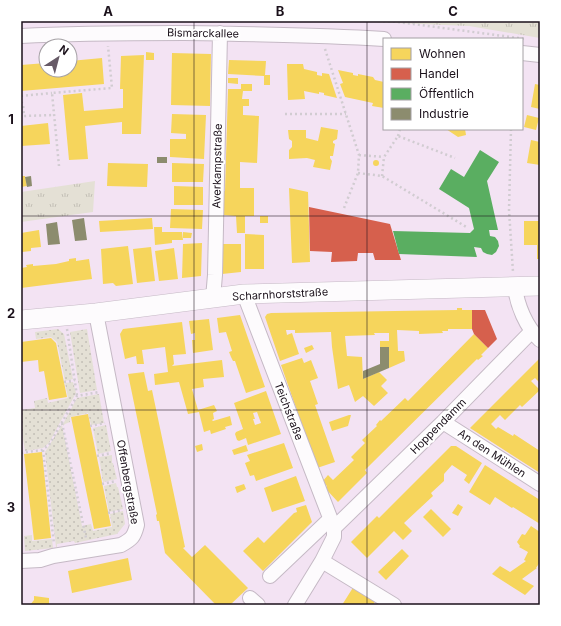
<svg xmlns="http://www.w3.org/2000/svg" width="561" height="626" font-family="Inter,sans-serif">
  <defs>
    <pattern id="grass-dots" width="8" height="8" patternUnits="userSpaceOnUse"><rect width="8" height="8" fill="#e4e0d5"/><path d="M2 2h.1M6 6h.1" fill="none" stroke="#c3bfb6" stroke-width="1.8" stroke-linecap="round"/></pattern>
    <pattern id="park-tufts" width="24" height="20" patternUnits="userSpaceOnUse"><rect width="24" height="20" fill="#e4e0d5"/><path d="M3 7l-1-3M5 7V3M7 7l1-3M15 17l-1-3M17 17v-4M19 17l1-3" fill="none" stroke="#c3bfb6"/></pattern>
  </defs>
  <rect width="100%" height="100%" fill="#f3e3f3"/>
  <path fill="url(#grass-dots)" d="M 58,329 L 64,334 L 73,379 L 65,381 L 57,342 L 51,337 L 36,339 L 35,332 Z
    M 87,329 L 97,390 L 80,393 L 70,332 Z
    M 73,382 L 76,393 L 49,443 L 43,448 L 25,451 L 21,427 L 21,410 L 35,408 L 34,401 L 47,398 L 48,403 L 68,398 L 65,383 Z
    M 99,394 L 104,423 L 91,425 L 88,413 L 70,417 L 70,422 L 65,424 L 63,426 L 63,424 L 77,398 Z
    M 62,425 L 82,526 L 91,524 L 93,531 L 112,527 L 110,514 L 123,511 L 125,524 L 117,534 L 75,543 L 74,541 L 57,544 L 57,547 L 56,547 L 45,452 Z
    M 106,425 L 111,451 L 98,454 L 93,428 Z
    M 112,455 L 112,463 L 113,463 L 117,479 L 103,482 L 99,457 Z
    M 116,483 L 117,487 L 118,487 L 123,509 L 109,512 L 104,486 Z
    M 32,535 L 32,541 L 52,539 L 53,548 L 25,551 L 24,536 Z"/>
  <path fill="url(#park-tufts)" d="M 346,21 L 540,21 L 540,38 L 469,26 Z
    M 95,181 L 93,212 L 21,222 L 21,192 Z"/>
  <path fill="#f6d55c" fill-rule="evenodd" d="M 146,52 L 154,53 L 154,60 L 146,60 Z
    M 172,53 L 211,54 L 210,106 L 171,105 Z
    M 144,55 L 141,134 L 122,134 L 122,122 L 85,126 L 88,159 L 69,160 L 63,95 L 82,93 L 84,111 L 123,108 L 123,89 L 120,89 L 121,56 Z
    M 102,58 L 104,84 L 21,91 L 21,65 L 46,63 L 46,70 L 70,70 L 70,61 Z
    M 229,60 L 266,61 L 265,75 L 270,75 L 270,85 L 264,85 L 264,76 L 228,74 Z
    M 287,64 L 303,64 L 304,69 L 317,72 L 317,75 L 322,76 L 322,73 L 329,74 L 337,98 L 324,95 L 324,93 L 319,92 L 319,94 L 304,91 L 305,99 L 288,100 Z
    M 338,70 L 353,73 L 353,75 L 358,76 L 358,74 L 373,77 L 375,80 L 384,82 L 384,108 L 372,106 L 373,103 L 345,97 L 340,84 L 343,83 Z
    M 228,78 L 238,78 L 238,84 L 228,83 Z
    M 241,84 L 252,84 L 252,91 L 243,91 L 242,99 L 249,99 L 249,106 L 243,106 L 243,115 L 259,116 L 257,163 L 240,162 L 240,188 L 254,188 L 254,216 L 245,216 L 245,233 L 237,233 L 236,216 L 223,215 L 223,191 L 225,191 L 228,89 L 241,89 Z
    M 535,84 L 540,85 L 540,109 L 531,107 Z
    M 172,114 L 206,115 L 204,159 L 170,157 L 170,139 L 186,139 L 186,134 L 171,133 Z
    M 527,115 L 539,118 L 536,130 L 524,127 Z
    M 48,123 L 50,144 L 21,146 L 21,126 Z
    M 321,127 L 338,130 L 337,139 L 333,141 L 333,143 L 335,144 L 333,156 L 330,156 L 330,158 L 332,161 L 330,170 L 313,167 L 315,160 L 307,158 L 289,159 L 289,150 L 292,147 L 292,141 L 289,139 L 288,130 L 306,130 L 306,138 L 318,141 Z
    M 446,129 L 465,129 L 466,135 L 458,137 Z
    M 531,140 L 540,142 L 540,165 L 527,163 Z
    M373 163a3 3 0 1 1 6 0a3 3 0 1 1-6 0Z
    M 108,163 L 148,164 L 147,187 L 107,186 Z
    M 172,163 L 204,164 L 203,182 L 172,182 Z
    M 21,176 L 25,176 L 27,186 L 21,187 Z
    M 174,186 L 203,187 L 203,205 L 174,205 Z
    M 289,188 L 308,192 L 310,262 L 292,263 Z
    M 171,209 L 203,210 L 202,229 L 170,228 Z
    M 260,216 L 268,216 L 268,223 L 260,223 Z
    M 152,218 L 153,229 L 100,232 L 99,221 Z
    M 524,221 L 540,221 L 540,259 L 537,259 L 537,245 L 524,245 Z
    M 154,227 L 162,227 L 162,232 L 182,232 L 183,240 L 172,240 L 172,243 L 155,245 Z
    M 39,230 L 41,247 L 31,248 L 31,251 L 22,252 L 21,233 Z
    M 183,232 L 192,233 L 191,238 L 183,238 Z
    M 245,234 L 264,235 L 264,269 L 245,269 Z
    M 202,243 L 201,276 L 182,278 L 183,244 Z
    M 223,244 L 241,244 L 241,272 L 222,274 Z
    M 128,246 L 133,284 L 116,286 L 113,283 L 103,284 L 101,249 Z
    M 151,247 L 155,281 L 137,283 L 133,249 Z
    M 174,248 L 178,279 L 159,281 L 155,251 Z
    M 76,258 L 76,261 L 89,259 L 92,279 L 21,288 L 21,268 L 27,267 L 26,265 L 33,264 L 33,266 L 56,264 L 69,261 L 69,259 Z
    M 457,308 L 462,308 L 462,310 L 472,310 L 472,329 L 448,329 L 448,331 L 442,331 L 443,333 L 419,334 L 419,331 L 397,330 L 398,351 L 404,351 L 405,361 L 389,368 L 389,347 L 380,347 L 380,341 L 389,341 L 389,333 L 374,333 L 375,335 L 345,336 L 347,356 L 362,357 L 363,379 L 379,372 L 387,380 L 381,386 L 388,393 L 374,406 L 363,396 L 355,402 L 349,385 L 338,389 L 332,347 L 331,332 L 295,333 L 295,330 L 286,330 L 287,335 L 292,333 L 299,354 L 280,361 L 265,317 L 267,314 L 271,313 L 457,310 Z
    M 240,315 L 265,387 L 246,393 L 235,361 L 233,361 L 231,357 L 229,352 L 232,351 L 226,332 L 219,333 L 217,318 Z
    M 209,319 L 213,350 L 193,353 L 192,340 L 195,340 L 195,333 L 191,334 L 189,321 Z
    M 182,322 L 186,354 L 173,355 L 174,364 L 172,366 L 222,360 L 224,377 L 203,379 L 204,387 L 192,389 L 198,410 L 214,405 L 217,411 L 213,413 L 214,419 L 212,420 L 213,421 L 230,416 L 232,425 L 225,427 L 226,429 L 211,434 L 210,430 L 204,432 L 199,412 L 188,414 L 179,382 L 155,385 L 154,374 L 168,372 L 165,347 L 142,350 L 144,364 L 137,364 L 136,356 L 125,359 L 120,334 L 123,329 Z
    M 474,334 L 488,348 L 481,355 L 483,356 L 478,360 L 477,359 L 368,467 L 365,470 L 367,473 L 338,502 L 325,488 L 327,486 L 322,482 L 328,475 L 333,480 L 354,460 L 351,457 L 365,443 L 362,440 L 377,426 L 376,425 L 380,420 L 381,421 L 405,398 L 408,401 Z
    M 51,338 L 56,343 L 67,397 L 49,400 L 44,371 L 39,372 L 38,360 L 21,362 L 21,342 Z
    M 312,345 L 314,349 L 306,353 L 304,348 Z
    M 302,358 L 304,363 L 311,360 L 318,378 L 310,381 L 318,404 L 315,405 L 335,462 L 317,468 L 281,365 Z
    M 540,358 L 540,383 L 535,378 L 531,381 L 540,390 L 522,407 L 520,405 L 505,420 L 500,415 L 491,424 L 496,429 L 498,427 L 513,436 L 514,434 L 540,451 L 540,473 L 470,428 Z
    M 144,372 L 148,391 L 152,390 L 185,547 L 183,548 L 192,557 L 205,545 L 248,588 L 230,605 L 216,605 L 165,553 L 159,521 L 157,521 L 156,515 L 157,514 L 128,374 Z
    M 266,391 L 281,434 L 248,445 L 246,438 L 239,441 L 237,440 L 235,434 L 236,432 L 243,429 L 234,403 ZM 257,412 L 261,423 L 255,425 L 253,419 L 255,419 L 253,413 Z
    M 88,414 L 111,526 L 94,529 L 71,417 Z
    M 349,415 L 351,415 L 348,426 L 332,431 L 329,422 Z
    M 284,443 L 293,468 L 256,481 L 254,475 L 250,476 L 245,463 L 250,461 L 247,455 Z
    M 202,444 L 203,450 L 197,452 L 195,446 Z
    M 246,445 L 248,451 L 234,455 L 232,450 Z
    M 451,446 L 456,446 L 482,463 L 469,484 L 464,480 L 467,475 L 452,465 L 444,474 L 444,481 L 431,493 L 433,496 L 404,523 L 412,531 L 403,540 L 394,531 L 367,558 L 351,542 L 377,516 L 379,518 Z
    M 42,452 L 51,538 L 34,540 L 24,454 Z
    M 485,465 L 540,500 L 540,524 L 513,507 L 512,508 L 495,497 L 490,505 L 469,492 Z
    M 296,476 L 305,501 L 272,512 L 264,488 Z
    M 244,484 L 246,489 L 237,493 L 235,487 Z
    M 458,504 L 463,507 L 458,516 L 452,513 Z
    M 306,505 L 312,522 L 263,571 L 243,551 L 258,537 L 264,543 L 294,513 L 297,512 L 296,508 Z
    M 431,509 L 451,529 L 443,537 L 423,517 Z
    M 531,526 L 540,532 L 540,562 L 536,568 L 537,568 L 522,579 L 534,586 L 525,595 L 492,574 L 500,566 L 510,572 L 526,561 L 524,560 L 528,552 L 519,547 L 520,546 L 517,542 L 522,534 L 525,535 Z
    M 402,549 L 409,556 L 386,580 L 378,572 Z
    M 128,558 L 132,580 L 72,593 L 68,571 Z
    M 354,586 L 376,600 L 373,605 L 342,605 Z
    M 34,596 L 49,598 L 49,605 L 30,605 L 34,600 Z"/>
  <path fill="#d6604d" d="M 309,207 L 390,224 L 401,260 L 375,260 L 373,253 L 358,253 L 357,261 L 331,262 L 332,252 L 310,251 Z
    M 472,310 L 485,310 L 497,339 L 488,348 L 474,334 L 472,329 Z"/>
  <path fill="#5aae61" d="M 480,150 L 499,162 L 487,181 L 498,230 L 489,230 L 490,236 L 495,237 L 498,241 L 499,246 L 496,252 L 492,255 L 487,254 L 483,252 L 481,248 L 474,247 L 477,257 L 399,254 L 393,231 L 470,233 L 474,229 L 469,208 L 439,189 L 451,169 L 464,177 Z"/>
  <path fill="#8c8c6e" d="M 157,157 L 167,157 L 167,163 L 157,163 Z
    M 31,176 L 32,186 L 27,187 L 25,177 Z
    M 84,218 L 87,240 L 75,241 L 72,220 Z
    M 57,222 L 60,244 L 48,245 L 46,224 Z
    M 380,347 L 389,347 L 389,368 L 363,379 L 363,371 L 380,364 Z"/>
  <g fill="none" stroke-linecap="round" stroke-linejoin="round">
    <g stroke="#c5b9c5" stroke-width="16">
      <path id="street" d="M 21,36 C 75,33 130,33 184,33 C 251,34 318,35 384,39
        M 522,53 L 540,55
        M 515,287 C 517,305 526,327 540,340
        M 244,294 L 334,528
        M 213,298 L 215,275 L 220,33
        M 443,422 L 540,484
        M 21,561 L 40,560 L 53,556 L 121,545 C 132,539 134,537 137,525 L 96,313
        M 322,561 L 394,605
        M 270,576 L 330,519
        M 250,598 L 258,605
        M 295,605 L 322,561 L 334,537 L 334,528 L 443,422 L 531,332"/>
    </g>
    <g stroke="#c5b9c5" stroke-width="20">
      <path id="secondary" d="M 21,320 L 96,313 L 244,294 L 540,286"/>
    </g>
    <path stroke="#d1ccd1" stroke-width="2.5" stroke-dasharray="2 3" stroke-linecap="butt" d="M 378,21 L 398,22 L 526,39
      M 325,49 L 359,155 L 358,173 L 344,208
      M 21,96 L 52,93
      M 21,102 L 23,104 L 24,116 L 54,115
      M 285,114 L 346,114
      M 511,129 L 509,210 L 513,272
      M 398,136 L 400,129
      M 359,155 L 384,157
      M 59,166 L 52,93 L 112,88 L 108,46
      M 358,173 L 382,176 L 468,228
      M 382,176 L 384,157 L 398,136 L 455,158
      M 67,329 L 77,396
      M 64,382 L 75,380
      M 62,423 L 86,538
      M 90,426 L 105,423
      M 43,450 L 54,544
      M 21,453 L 42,450 L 49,445 L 77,396 L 99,392
      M 97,456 L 111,453
      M 102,484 L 116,481
      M 108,513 L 122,510"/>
    <use href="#street" stroke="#fdfbfd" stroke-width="14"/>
    <use href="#secondary" stroke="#fdfbfd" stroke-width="19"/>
  </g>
  <path fill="none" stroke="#1b111b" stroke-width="1" stroke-opacity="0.55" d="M 194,21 L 194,605M 367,21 L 367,605M 21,216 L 540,216M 21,410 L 540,410"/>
  <g text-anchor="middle" stroke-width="4" stroke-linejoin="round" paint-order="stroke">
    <g font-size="11" fill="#1b111b" stroke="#fff">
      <text transform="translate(203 33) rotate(1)" y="4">Bismarckallee</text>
      <text transform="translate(217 166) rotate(-89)" y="4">Averkampstraße</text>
      <text transform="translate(280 294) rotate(-3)" y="4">Scharnhorststraße</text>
      <text transform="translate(289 411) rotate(69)" y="4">Teichstraße</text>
      <text transform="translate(438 426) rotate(-45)" y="4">Hoppendamm</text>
      <text transform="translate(492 453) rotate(33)" y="4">An den Mühlen</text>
      <text transform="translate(128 482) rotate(80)" y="4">Offenbergstraße</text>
    </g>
  </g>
  <rect width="561" height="626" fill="none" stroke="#ffffff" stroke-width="44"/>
  <rect x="383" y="38" width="140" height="92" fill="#ffffff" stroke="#a4a0a4"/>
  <rect x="391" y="48" width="20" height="12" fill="#f6d55c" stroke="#a4a0a4"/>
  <text x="419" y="58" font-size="12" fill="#1b111b">Wohnen</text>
  <rect x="391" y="68" width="20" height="12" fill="#d6604d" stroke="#a4a0a4"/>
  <text x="419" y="78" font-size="12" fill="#1b111b">Handel</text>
  <rect x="391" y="88" width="20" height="12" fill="#5aae61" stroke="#a4a0a4"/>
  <text x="419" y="98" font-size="12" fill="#1b111b">Öffentlich</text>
  <rect x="391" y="108" width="20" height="12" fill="#8c8c6e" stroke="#a4a0a4"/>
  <text x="419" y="118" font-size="12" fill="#1b111b">Industrie</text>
  <g transform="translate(58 58) rotate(36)"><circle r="19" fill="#ffffff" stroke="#a4a0a4"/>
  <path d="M0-3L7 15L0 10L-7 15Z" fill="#675a67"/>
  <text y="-6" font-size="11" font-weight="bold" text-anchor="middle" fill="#1b111b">N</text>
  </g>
  <rect x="22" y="22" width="517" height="582" fill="none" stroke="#1b111b" stroke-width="1.5"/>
  <g font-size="13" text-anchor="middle" font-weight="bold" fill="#1b111b">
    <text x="108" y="16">A</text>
    <text x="280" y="16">B</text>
    <text x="453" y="16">C</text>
    <text x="11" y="124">1</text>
    <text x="11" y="318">2</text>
    <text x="11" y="512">3</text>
  </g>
</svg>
